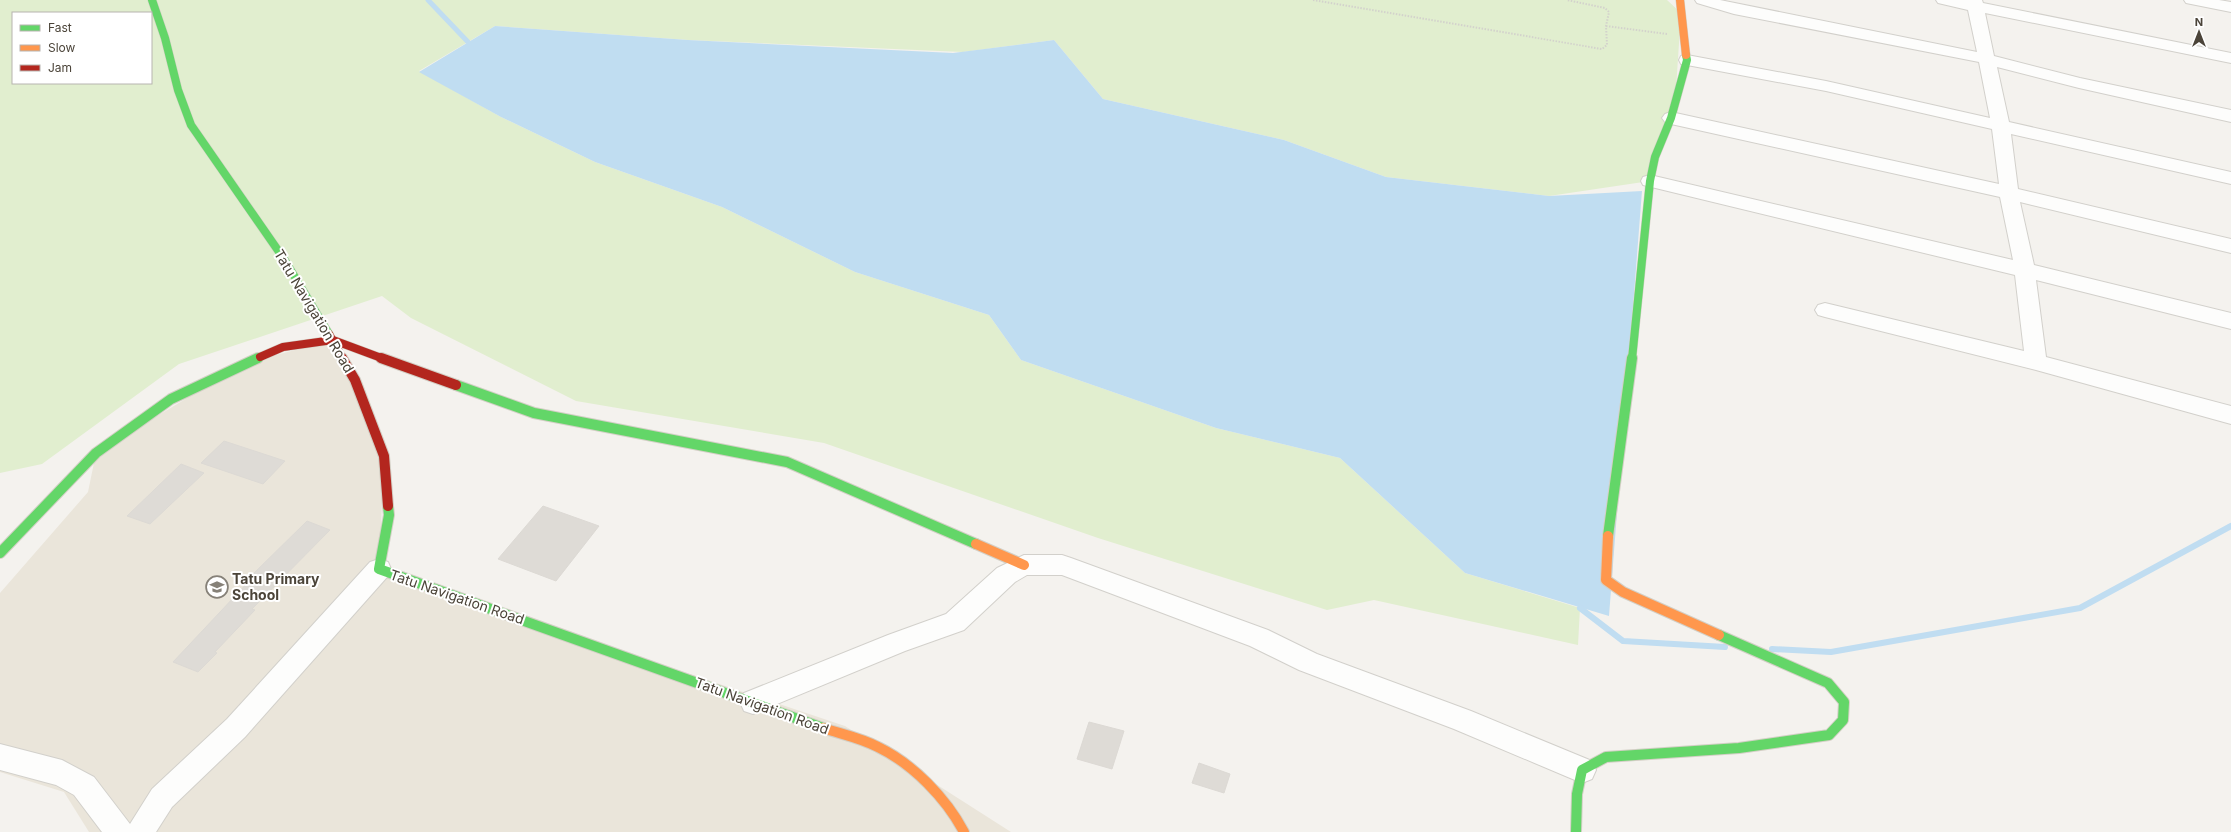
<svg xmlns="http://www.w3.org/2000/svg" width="2231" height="832" font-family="Inter,sans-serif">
  <rect width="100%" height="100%" fill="#f4f2ee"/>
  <path fill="#eae5da" d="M 333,340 L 384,456 L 379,570 L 845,726 L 1011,832 L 89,832 L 64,792 L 0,772 L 0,593 L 88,492 L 96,453 L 245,363 Z"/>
  <path fill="#e1eecf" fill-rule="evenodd" d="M 0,0 L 1667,0 L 1681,13 L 1675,104 L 1650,181 L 1549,196 L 1386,177 L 1284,140 L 1103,99 L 1054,40 L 963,52 L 688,40 L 495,26 L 419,71 L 501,117 L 595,162 L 722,207 L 855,272 L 989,315 L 1021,360 L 1216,428 L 1340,458 L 1465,573 L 1580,608 L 1578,645 L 1374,600 L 1327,610 L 1098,538 L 824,443 L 576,401 L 411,318 L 382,296 L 179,364 L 42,464 L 0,473 ZM 13,13 L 151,13 L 151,83 L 13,83 Z"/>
  <path fill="#c0ddf1" d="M 495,26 L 688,40 L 953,53 L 1054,40 L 1103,99 L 1284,140 L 1386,177 L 1549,196 L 1642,191 L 1609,616 L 1465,573 L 1340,458 L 1216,428 L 1021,360 L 989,315 L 855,272 L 722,207 L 595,162 L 501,117 L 419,72 Z"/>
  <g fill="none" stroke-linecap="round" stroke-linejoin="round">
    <path stroke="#c0ddf1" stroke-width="5" d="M 428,0 L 468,42"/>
    <path stroke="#c0ddf1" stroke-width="6" d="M 1580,608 L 1623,641 L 1725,647
      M 1772,649 L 1831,652 L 2080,608 L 2231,526"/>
  </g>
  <path fill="#dedbd6" stroke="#dcd9d4" d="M 224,441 L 285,461 L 263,484 L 201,463 Z
    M 181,464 L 204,473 L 150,524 L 127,516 Z
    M 543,506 L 599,526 L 556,581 L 498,559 Z
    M 307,521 L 330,530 L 252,609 L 255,610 L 215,652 L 217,653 L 198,672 L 173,662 L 252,578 L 250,577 Z
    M 1089,722 L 1124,731 L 1112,769 L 1077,759 Z
    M 1199,763 L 1230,774 L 1224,793 L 1192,783 Z"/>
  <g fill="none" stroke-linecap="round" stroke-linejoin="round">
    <g stroke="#d2d0cb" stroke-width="2">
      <path id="street" d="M 1695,0 L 1720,0 L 1977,52 L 1968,10 L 1938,3 L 1936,0 L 1982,0 L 1983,3 L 2231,53 L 2231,63 L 1985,13 L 1994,56 L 2080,78 L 2231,110 L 2231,122 L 2079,88 L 1997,67 L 2009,122 L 2231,172 L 2231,184 L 2011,134 L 2018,189 L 2231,239 L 2231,253 L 2020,202 L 2034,265 L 2231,313 L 2231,329 L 2036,280 L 2046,357 L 2231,406 L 2231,424 L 2036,370 L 1825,317 L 1818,315 L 1815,310 L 1818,305 L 1825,303 L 2024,351 L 2015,275 L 1643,185 L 1641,181 L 1643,177 L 1650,175 L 2013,260 L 2000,197 L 1671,124 L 1665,122 L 1662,118 L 1665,114 L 1671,112 L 1999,184 L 1992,129 L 1826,91 L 1687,65 L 1681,64 L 1679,60 L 1681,56 L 1687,55 L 1826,81 L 1990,118 L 1979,62 L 1734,14 L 1697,3 Z
        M 2184,0 L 2219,0 L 2231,2 L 2231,12 L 2186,3 Z
        M 1024,555 L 1062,555 L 1071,558 L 1268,630 L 1317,654 L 1471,711 L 1592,761 L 1596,770 L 1592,779 L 1582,783 L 1454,729 L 1299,670 L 1250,646 L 1062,575 L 1027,575 L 1015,582 L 964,630 L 905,651 L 753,714 L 744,711 L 740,702 L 744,693 L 888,635 L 946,614 L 997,568 Z
        M 379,559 L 388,562 L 391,569 L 388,576 L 245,737 L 172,807 L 156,832 L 102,832 L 74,795 L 56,785 L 0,770 L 0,744 L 62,760 L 94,777 L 130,824 L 152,789 L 227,719 L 370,562 Z"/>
    </g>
    <g stroke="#d3cfc5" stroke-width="9">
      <path id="fast-far1" d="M 152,0 L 165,38 L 178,90 L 191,125 L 284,259 L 329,334
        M 256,359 L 260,357
        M 1632,359 L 1650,181 L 1655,157 L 1671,118 L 1687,60 L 1686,55"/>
    </g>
    <g stroke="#d3cfc5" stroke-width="12">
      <path id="fast" d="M 456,385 L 534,413 L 787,462 L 976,544
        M 388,506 L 389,515 L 379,569 L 823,728
        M 1608,536 L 1632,358
        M 0,553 L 96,453 L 171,399 L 258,358
        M 1576,832 L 1577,794 L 1582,770 L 1606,757 L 1739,748 L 1829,735 L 1843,720 L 1844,702 L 1828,683 L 1719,635"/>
    </g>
    <g stroke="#d3cfc5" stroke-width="9">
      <path id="slow-far1" d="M 1680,0 L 1686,55"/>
    </g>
    <g stroke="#d3cfc5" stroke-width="12">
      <path id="slow" d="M 1608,536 L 1606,580 L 1623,592 L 1719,635
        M 976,544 L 1024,565
        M 823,728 C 841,734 861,738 878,747 C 913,764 946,798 964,832"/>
    </g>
    <g stroke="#d3cfc5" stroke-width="9">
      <path id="jam-far1" d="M 329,334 L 343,359
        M 260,357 L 283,347 L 333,340 L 384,359"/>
    </g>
    <g stroke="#d3cfc5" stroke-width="12">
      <path id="jam" d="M 342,358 L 355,380 L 384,456 L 388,506
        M 381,358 L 456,385"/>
    </g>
    <path stroke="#d3d2cc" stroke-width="2" stroke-dasharray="1.5 1.5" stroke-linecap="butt" d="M 1313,0 L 1602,49 L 1607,45 L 1606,26 L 1609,12 L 1605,8 L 1567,0
      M 1606,26 L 1667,34"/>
    <use href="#street" fill="#fdfdfc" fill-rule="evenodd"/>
    <use href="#fast-far1" stroke="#63d668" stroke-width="8"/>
    <use href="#fast" stroke="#63d668" stroke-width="10"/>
    <use href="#slow-far1" stroke="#ff974d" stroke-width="8"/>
    <use href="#slow" stroke="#ff974d" stroke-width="10"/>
    <use href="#jam-far1" stroke="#b3261e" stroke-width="8"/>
    <use href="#jam" stroke="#b3261e" stroke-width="10"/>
  </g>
  <defs>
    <g id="school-ring" transform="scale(1.15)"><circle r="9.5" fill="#fff" stroke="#868178" stroke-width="1.5"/><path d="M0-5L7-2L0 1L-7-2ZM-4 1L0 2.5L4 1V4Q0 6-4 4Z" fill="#868178"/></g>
  </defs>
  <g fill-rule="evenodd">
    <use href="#school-ring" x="217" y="587"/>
  </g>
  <g text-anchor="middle" stroke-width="4" stroke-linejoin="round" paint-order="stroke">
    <g font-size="14" fill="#4b4439" stroke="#fff">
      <text transform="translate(314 311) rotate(59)" y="5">Tatu Navigation Road</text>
      <text transform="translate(457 597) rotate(19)" y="5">Tatu Navigation Road</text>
      <text transform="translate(762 706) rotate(20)" y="5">Tatu Navigation Road</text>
    </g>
    <g font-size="14" font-weight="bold" fill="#4b4439" stroke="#fff" text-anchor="start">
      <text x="232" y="584">Tatu Primary<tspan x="232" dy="16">School</tspan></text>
    </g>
  </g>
  <rect x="12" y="12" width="140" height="72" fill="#ffffff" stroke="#b7b4b0"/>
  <rect x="20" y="25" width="20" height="6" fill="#63d668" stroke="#b7b4b0"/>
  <text x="48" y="32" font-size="12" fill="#4b4439">Fast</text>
  <rect x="20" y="45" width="20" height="6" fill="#ff974d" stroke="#b7b4b0"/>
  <text x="48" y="52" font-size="12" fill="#4b4439">Slow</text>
  <rect x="20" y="65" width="20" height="6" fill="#b3261e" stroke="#b7b4b0"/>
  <text x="48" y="72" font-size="12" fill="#4b4439">Jam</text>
  <g transform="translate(2199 32)" stroke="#ffffff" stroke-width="3" paint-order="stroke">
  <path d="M0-3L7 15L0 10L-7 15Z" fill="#4b4439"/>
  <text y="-6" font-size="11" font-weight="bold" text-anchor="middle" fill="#4b4439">N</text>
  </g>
</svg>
